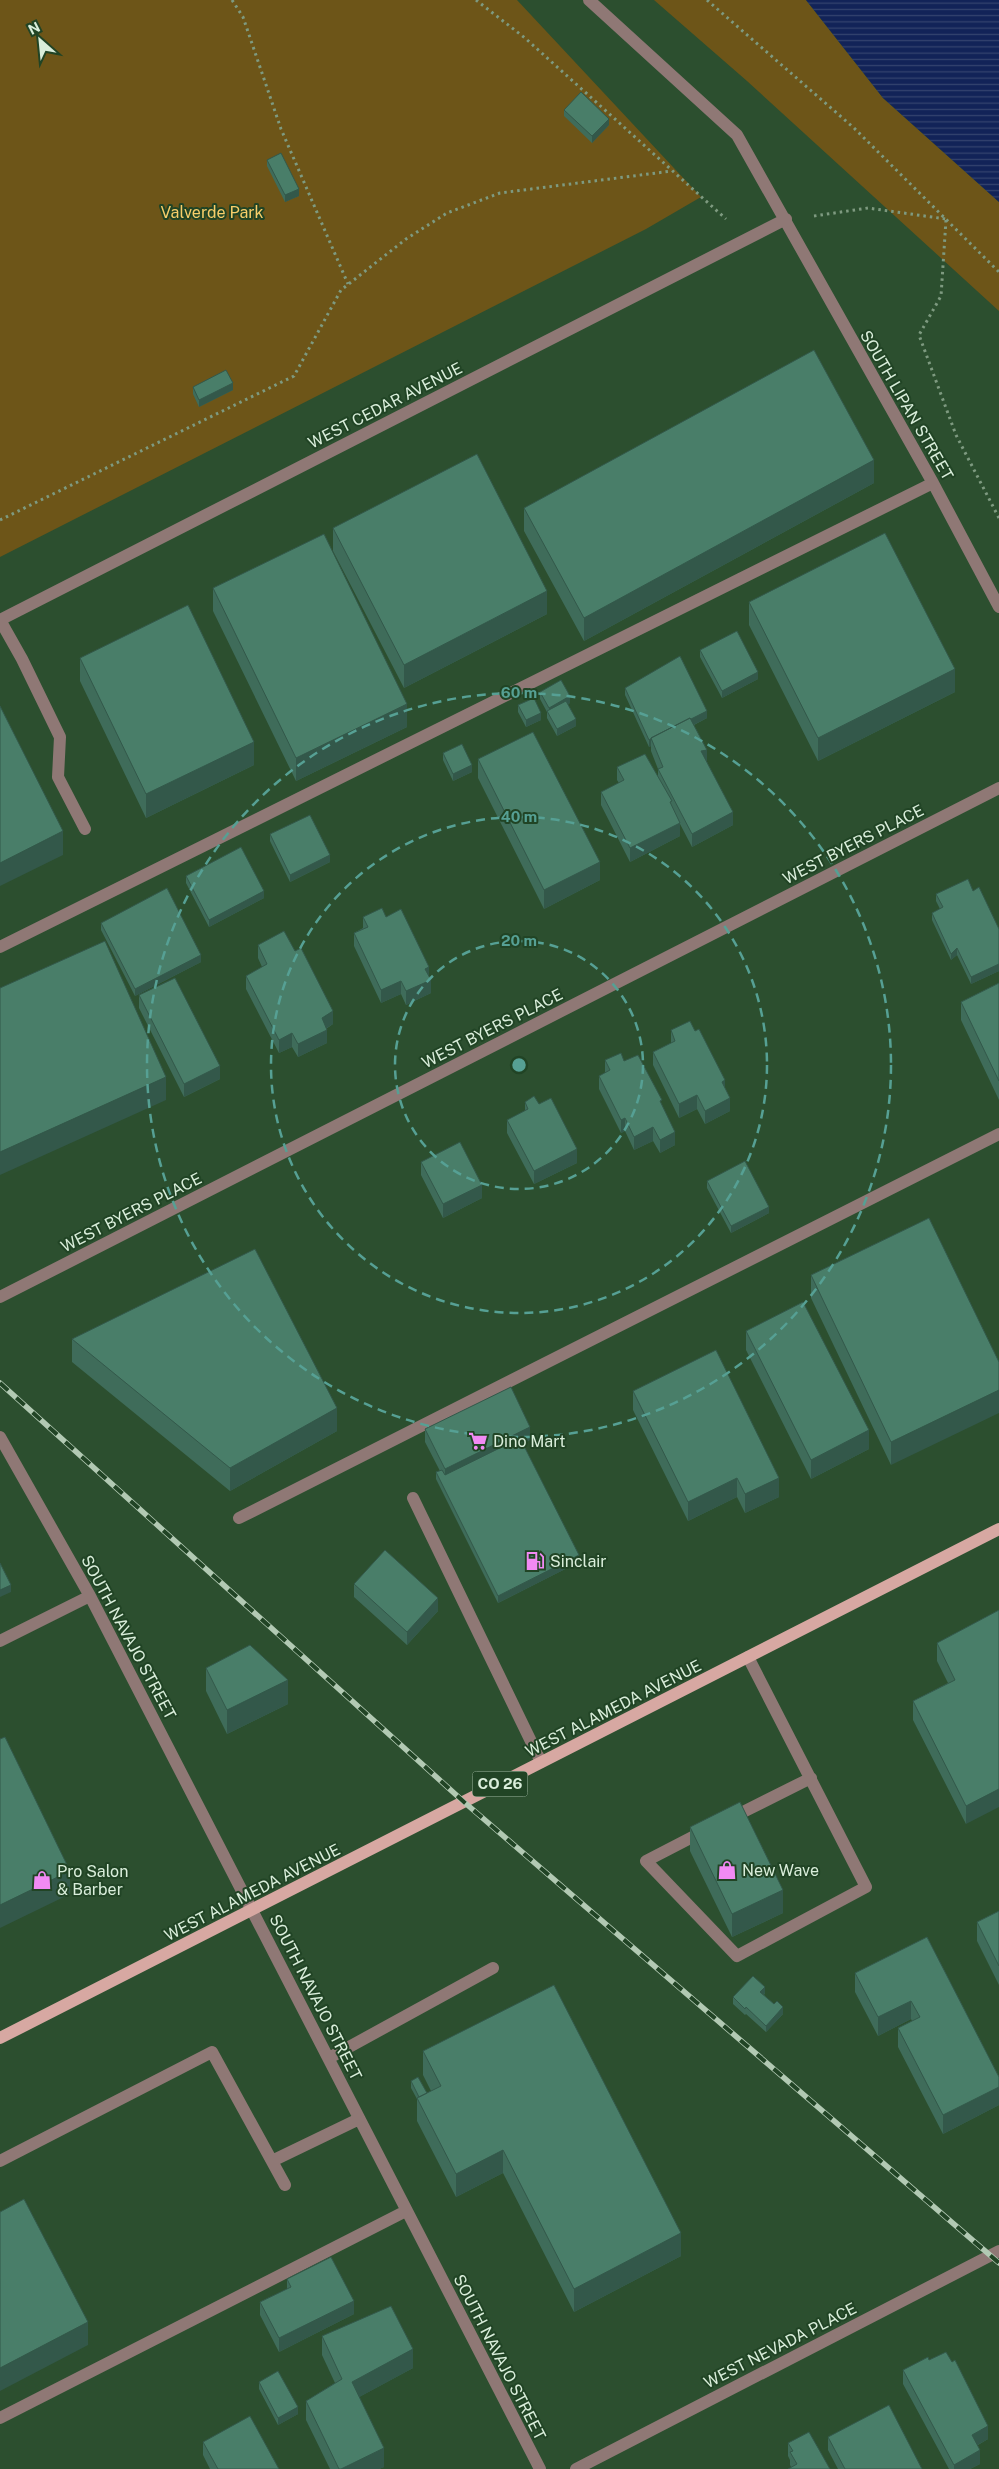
<svg xmlns="http://www.w3.org/2000/svg" width="999" height="2469" font-family="'Public Sans',sans-serif">
  <defs>
    <pattern id="water-rules" width="6" height="5" patternUnits="userSpaceOnUse" patternTransform="scale(1.25)"><rect width="6" height="5" fill="#122358"/><path d="M0 2.5h6" fill="none" stroke="#34436f"/></pattern>
  </defs>
  <rect width="100%" height="100%" fill="#2c4f2f"/>
  <path fill="#6d5518" d="M 0,0 L 517,0 L 701,197 L 646,229 L 0,557 Z
    M 654,0 L 806,0 L 883,98 L 999,202 L 999,311 L 747,81 Z"/>
  <path fill="url(#water-rules)" d="M 806,0 L 999,0 L 999,202 L 883,98 Z"/>
  <g fill="none" stroke-linecap="round" stroke-linejoin="round">
    <path stroke="#7e9a80" stroke-width="3" stroke-dasharray="2.5 4" stroke-linecap="butt" d="M 232,0 L 243,17 L 281,129 L 348,284
      M 476,0 L 525,38 L 726,219
      M 707,0 L 854,128 L 999,272
      M 814,216 L 868,208 L 946,219
      M 946,220 L 941,296 L 919,335 L 956,435 L 999,518
      M 0,520 L 294,376 L 341,290 L 406,239 L 447,213 L 500,193 L 672,171"/>
    <path stroke="#8f7875" stroke-width="12" d="M 589,0 L 737,135 L 933,483 L 999,607
      M 0,620 L 786,219
      M 0,620 L 22,659 L 60,737 L 58,777 L 85,829
      M 0,947 L 933,483
      M 0,1297 L 999,788
      M 0,1437 L 90,1596 L 540,2469
      M 413,1498 L 541,1762
      M 239,1518 L 999,1134
      M 0,1641 L 90,1596
      M 729,1819 L 811,1778
      M 704,1831 L 646,1861 L 737,1956 L 866,1887 L 748,1657
      M 329,2058 L 493,1968
      M 0,2161 L 212,2052 L 285,2185
      M 272,2161 L 359,2119
      M 0,2418 L 406,2211
      M 576,2469 L 999,2251"/>
    <path stroke="#d7a8a2" stroke-width="12" d="M 0,2038 L 999,1529"/>
    <g stroke="#b2c9b3" stroke-width="5.5">
      <path id="rail" d="M 0,1383 L 464,1802 L 999,2263"/>
    </g>
    <use href="#rail" stroke="#214425" stroke-width="4" stroke-dasharray="11" stroke-linecap="butt"/>
  </g>
  <path fill="#3f6c5a" d="M 564,110 L 609,125 L 592,143 L 564,116 Z
    M 267,160 L 299,196 L 285,202 L 267,166 Z
    M 193,387 L 233,390 L 199,407 L 193,394 Z
    M 874,483 L 584,641 L 524,531 L 524,508 Z
    M 333,528 L 547,614 L 404,688 L 333,551 Z
    M 213,588 L 407,727 L 296,781 L 213,611 Z
    M 749,602 L 955,692 L 818,761 L 749,625 Z
    M 700,650 L 758,679 L 722,698 L 700,657 Z
    M 80,658 L 254,765 L 146,818 L 80,681 Z
    M 625,688 L 707,718 L 694,725 L 707,762 L 733,825 L 692,847 L 680,824 L 680,836 L 630,862 L 601,805 L 601,792 L 619,783 L 617,780 L 617,767 L 658,777 L 658,769 L 651,751 L 651,746 L 649,747 L 625,695 Z
    M 540,692 L 570,703 L 568,704 L 576,726 L 557,736 L 547,718 L 547,712 L 540,699 Z
    M 518,705 L 541,720 L 526,727 L 518,712 Z
    M 443,753 L 472,772 L 453,781 L 443,760 Z
    M 478,759 L 600,880 L 544,909 L 478,778 Z
    M 270,834 L 330,862 L 290,882 L 270,841 Z
    M 186,876 L 264,898 L 209,927 L 186,883 Z
    M 973,891 L 999,929 L 999,971 L 971,984 L 957,955 L 951,960 L 932,920 L 932,913 L 940,909 L 936,901 L 936,894 Z
    M 363,917 L 386,917 L 429,976 L 431,993 L 406,1005 L 401,994 L 381,1003 L 354,946 L 354,933 L 363,928 Z
    M 101,923 L 201,962 L 135,996 L 101,930 Z
    M 258,945 L 333,1024 L 326,1029 L 327,1043 L 298,1057 L 292,1047 L 279,1053 L 246,989 L 246,976 L 262,967 L 258,958 Z
    M 999,983 L 999,1100 L 961,1020 L 961,1002 Z
    M 139,995 L 220,1079 L 184,1097 L 139,1008 Z
    M 671,1030 L 725,1088 L 730,1111 L 705,1124 L 697,1109 L 679,1118 L 653,1065 L 653,1052 L 671,1043 Z
    M 605,1060 L 624,1061 L 662,1107 L 675,1145 L 660,1153 L 653,1141 L 634,1150 L 625,1131 L 621,1133 L 599,1089 L 599,1076 L 605,1073 Z
    M 525,1102 L 539,1104 L 577,1163 L 534,1184 L 507,1133 L 507,1120 L 525,1111 Z
    M 421,1162 L 482,1198 L 443,1218 L 421,1175 Z
    M 707,1181 L 769,1213 L 731,1233 L 707,1188 Z
    M 929,1218 L 891,1465 L 811,1298 L 811,1275 Z
    M 746,1331 L 869,1449 L 811,1479 L 746,1350 Z
    M 72,1339 L 337,1431 L 230,1491 L 72,1362 Z
    M 633,1391 L 779,1497 L 745,1513 L 737,1497 L 688,1521 L 633,1410 Z
    M 425,1429 L 530,1440 L 523,1444 L 579,1562 L 498,1603 L 436,1479 L 436,1472 L 440,1471 L 425,1442 Z
    M 354,1584 L 438,1611 L 407,1645 L 354,1597 Z
    M 999,1610 L 966,1824 L 913,1720 L 913,1701 L 948,1683 L 937,1661 L 937,1643 Z
    M 206,1668 L 288,1704 L 227,1734 L 206,1691 Z
    M 690,1827 L 783,1913 L 732,1937 L 690,1851 Z
    M 999,1911 L 999,1985 L 977,1941 L 977,1922 Z
    M 927,1937 L 999,2077 L 999,2105 L 943,2134 L 898,2047 L 898,2028 L 912,2021 L 911,2019 L 878,2036 L 855,1992 L 855,1973 Z
    M 765,1993 L 764,1995 L 783,2014 L 766,2032 L 746,2014 L 745,2015 L 733,2004 L 733,1997 Z
    M 423,2051 L 681,2256 L 574,2312 L 503,2173 L 456,2197 L 417,2121 L 417,2099 L 411,2088 L 411,2081 L 427,2093 L 431,2091 L 423,2075 Z
    M 287,2279 L 354,2314 L 279,2352 L 260,2315 L 260,2302 L 287,2289 Z
    M 322,2336 L 413,2368 L 359,2397 L 384,2467 L 379,2469 L 330,2469 L 306,2420 L 306,2401 L 335,2383 L 322,2355 Z
    M 929,2360 L 988,2439 L 978,2445 L 980,2464 L 970,2469 L 949,2469 L 903,2384 L 903,2370 Z
    M 259,2382 L 298,2414 L 278,2425 L 259,2389 Z
    M 828,2437 L 922,2469 L 838,2469 L 828,2450 Z
    M 203,2442 L 279,2469 L 210,2469 L 203,2455 Z
    M 788,2443 L 830,2469 L 791,2467 L 790,2465 L 790,2460 L 788,2456 Z"/>
  <path fill="#33584a" d="M 609,119 L 609,125 L 592,143 L 592,136 Z
    M 299,189 L 299,196 L 285,202 L 285,195 Z
    M 233,383 L 233,390 L 199,407 L 199,400 Z
    M 874,460 L 874,483 L 584,641 L 584,618 Z
    M 547,591 L 547,614 L 404,688 L 404,665 Z
    M 955,669 L 955,692 L 818,761 L 818,738 Z
    M 758,672 L 758,679 L 722,698 L 722,691 Z
    M 570,696 L 570,703 L 549,715 L 549,708 Z
    M 407,704 L 407,727 L 296,781 L 296,758 Z
    M 707,711 L 707,718 L 654,745 L 651,739 Z
    M 541,713 L 541,720 L 526,727 L 526,720 Z
    M 576,719 L 576,726 L 557,736 L 557,729 Z
    M 651,739 L 651,746 L 649,747 L 649,740 Z
    M 254,742 L 254,765 L 146,818 L 146,794 Z
    M 707,750 L 707,763 L 701,751 Z
    M 472,765 L 472,772 L 453,781 L 453,774 Z
    M 733,812 L 733,825 L 692,847 L 692,834 Z
    M 680,823 L 680,836 L 630,862 L 630,848 Z
    M 63,831 L 63,855 L 0,886 L 0,863 Z
    M 330,855 L 330,862 L 290,882 L 290,875 Z
    M 600,862 L 600,880 L 544,909 L 544,890 Z
    M 264,891 L 264,898 L 209,927 L 209,920 Z
    M 957,948 L 957,955 L 951,960 L 951,954 Z
    M 201,955 L 201,962 L 135,996 L 135,989 Z
    M 999,964 L 999,971 L 971,984 L 971,977 Z
    M 429,967 L 429,980 L 425,969 Z
    M 431,980 L 431,993 L 406,1005 L 406,991 Z
    M 401,981 L 401,994 L 381,1003 L 381,990 Z
    M 333,1011 L 333,1024 L 322,1031 L 322,1018 Z
    M 327,1030 L 327,1043 L 298,1057 L 298,1044 Z
    M 292,1033 L 292,1047 L 279,1053 L 279,1040 Z
    M 220,1066 L 220,1079 L 184,1097 L 184,1084 Z
    M 166,1077 L 166,1100 L 0,1175 L 0,1152 Z
    M 725,1080 L 725,1093 L 722,1082 Z
    M 697,1095 L 697,1109 L 679,1118 L 679,1104 Z
    M 730,1098 L 730,1111 L 705,1124 L 705,1111 Z
    M 625,1118 L 625,1131 L 621,1133 L 621,1120 Z
    M 653,1127 L 653,1141 L 634,1150 L 634,1137 Z
    M 675,1132 L 675,1145 L 660,1153 L 660,1140 Z
    M 577,1149 L 577,1163 L 534,1184 L 534,1171 Z
    M 482,1185 L 482,1198 L 443,1218 L 443,1204 Z
    M 769,1207 L 769,1213 L 731,1233 L 731,1226 Z
    M 999,1390 L 999,1413 L 891,1465 L 891,1442 Z
    M 337,1408 L 337,1431 L 230,1491 L 230,1468 Z
    M 530,1427 L 530,1440 L 445,1482 L 445,1469 Z
    M 869,1430 L 869,1449 L 811,1479 L 811,1460 Z
    M 737,1478 L 737,1497 L 688,1521 L 688,1502 Z
    M 779,1478 L 779,1497 L 745,1513 L 745,1494 Z
    M 579,1555 L 579,1562 L 498,1603 L 498,1596 Z
    M 11,1585 L 11,1592 L 0,1597 L 0,1590 Z
    M 438,1598 L 438,1611 L 407,1645 L 407,1632 Z
    M 288,1680 L 288,1704 L 227,1734 L 227,1710 Z
    M 999,1789 L 999,1807 L 966,1824 L 966,1806 Z
    M 70,1871 L 70,1894 L 0,1928 L 0,1905 Z
    M 783,1890 L 783,1913 L 732,1937 L 732,1914 Z
    M 765,1987 L 765,1993 L 760,1999 L 760,1992 Z
    M 911,2001 L 911,2019 L 878,2036 L 878,2017 Z
    M 783,2007 L 783,2014 L 766,2032 L 766,2026 Z
    M 999,2087 L 999,2105 L 943,2134 L 943,2115 Z
    M 503,2150 L 503,2173 L 456,2197 L 456,2174 Z
    M 681,2233 L 681,2256 L 574,2312 L 574,2289 Z
    M 354,2301 L 354,2314 L 279,2352 L 279,2338 Z
    M 88,2322 L 88,2345 L 0,2391 L 0,2368 Z
    M 413,2349 L 413,2368 L 352,2401 L 352,2382 Z
    M 298,2407 L 298,2414 L 278,2425 L 278,2418 Z
    M 988,2426 L 988,2439 L 972,2448 L 972,2435 Z
    M 384,2448 L 384,2467 L 379,2469 L 341,2469 Z
    M 980,2450 L 980,2464 L 970,2469 L 954,2469 L 954,2465 Z"/>
  <path fill="#497e69" stroke="#33584a" d="M 581,92 L 609,119 L 592,136 L 564,110 Z
    M 281,153 L 299,189 L 285,195 L 267,160 Z
    M 814,350 L 874,460 L 584,618 L 524,508 Z
    M 226,370 L 233,383 L 199,400 L 193,387 Z
    M 477,454 L 547,591 L 404,665 L 333,528 Z
    M 885,533 L 955,669 L 818,738 L 749,602 Z
    M 324,534 L 407,704 L 296,758 L 213,588 Z
    M 188,605 L 254,742 L 146,794 L 80,658 Z
    M 737,631 L 758,672 L 722,691 L 700,650 Z
    M 680,656 L 707,711 L 691,719 L 690,718 L 651,738 L 651,739 L 649,740 L 625,688 Z
    M 561,680 L 570,696 L 549,708 L 540,692 Z
    M 534,698 L 541,713 L 526,720 L 518,705 Z
    M 566,701 L 576,719 L 557,729 L 547,711 Z
    M 0,706 L 63,831 L 0,863 Z
    M 690,718 L 707,750 L 701,751 L 733,812 L 692,834 L 658,769 L 663,767 L 651,738 Z
    M 533,732 L 600,862 L 544,890 L 478,759 Z
    M 462,744 L 472,765 L 453,774 L 443,753 Z
    M 645,754 L 672,801 L 670,802 L 680,823 L 630,848 L 601,792 L 624,780 L 617,767 Z
    M 310,815 L 330,855 L 290,875 L 270,834 Z
    M 241,847 L 264,891 L 209,920 L 186,876 Z
    M 968,879 L 973,891 L 979,887 L 999,929 L 999,964 L 971,977 L 957,948 L 951,954 L 932,913 L 943,907 L 936,894 Z
    M 167,888 L 201,955 L 135,989 L 101,923 Z
    M 382,908 L 386,917 L 401,909 L 429,967 L 425,969 L 431,980 L 406,991 L 401,981 L 381,990 L 354,933 L 368,927 L 363,917 Z
    M 284,931 L 295,951 L 301,948 L 333,1011 L 322,1018 L 327,1030 L 298,1044 L 292,1033 L 279,1040 L 246,976 L 267,964 L 258,945 Z
    M 105,941 L 166,1077 L 0,1152 L 0,988 Z
    M 175,978 L 220,1066 L 184,1084 L 139,995 Z
    M 999,983 L 999,1081 L 961,1002 Z
    M 690,1021 L 695,1031 L 699,1029 L 725,1080 L 722,1082 L 730,1098 L 705,1111 L 697,1095 L 679,1104 L 653,1052 L 675,1041 L 671,1030 Z
    M 621,1053 L 624,1061 L 638,1055 L 662,1100 L 660,1101 L 675,1132 L 660,1140 L 653,1127 L 634,1137 L 625,1118 L 621,1120 L 599,1076 L 610,1070 L 605,1060 Z
    M 534,1096 L 539,1104 L 551,1098 L 577,1149 L 534,1171 L 507,1120 L 528,1109 L 525,1102 Z
    M 460,1142 L 482,1185 L 443,1204 L 421,1162 Z
    M 745,1161 L 769,1207 L 731,1226 L 707,1181 Z
    M 929,1218 L 999,1362 L 999,1390 L 891,1442 L 811,1275 Z
    M 255,1249 L 337,1408 L 230,1468 L 72,1339 Z
    M 803,1302 L 869,1430 L 811,1460 L 746,1331 Z
    M 716,1350 L 779,1478 L 745,1494 L 737,1478 L 688,1502 L 633,1391 Z
    M 511,1387 L 530,1427 L 445,1469 L 425,1429 Z
    M 520,1438 L 579,1555 L 498,1596 L 436,1472 L 442,1470 L 445,1475 Z
    M 385,1550 L 438,1598 L 407,1632 L 354,1584 Z
    M 0,1563 L 11,1585 L 0,1590 Z
    M 999,1610 L 999,1789 L 966,1806 L 913,1701 L 955,1680 L 937,1643 Z
    M 250,1645 L 288,1680 L 227,1710 L 206,1668 Z
    M 5,1737 L 70,1871 L 0,1905 L 0,1739 Z
    M 740,1802 L 783,1890 L 732,1914 L 690,1827 Z
    M 999,1911 L 999,1966 L 977,1922 Z
    M 927,1937 L 999,2077 L 999,2087 L 943,2115 L 898,2028 L 920,2017 L 911,2001 L 878,2017 L 855,1973 Z
    M 753,1976 L 765,1987 L 760,1992 L 774,2004 L 777,2001 L 783,2007 L 766,2026 L 746,2007 L 745,2009 L 733,1997 Z
    M 554,1985 L 681,2233 L 574,2289 L 503,2150 L 456,2174 L 417,2098 L 441,2086 L 423,2051 Z
    M 418,2077 L 427,2093 L 419,2097 L 411,2081 Z
    M 24,2199 L 88,2322 L 0,2368 L 0,2212 Z
    M 331,2257 L 354,2301 L 279,2338 L 260,2302 L 291,2287 L 287,2279 Z
    M 391,2306 L 413,2349 L 352,2382 L 384,2448 L 341,2469 L 339,2469 L 306,2401 L 342,2379 L 322,2336 Z
    M 946,2352 L 952,2362 L 955,2360 L 988,2426 L 972,2435 L 980,2450 L 954,2465 L 903,2370 L 928,2357 L 929,2360 Z
    M 278,2371 L 298,2407 L 278,2418 L 259,2382 Z
    M 889,2405 L 922,2469 L 845,2469 L 828,2437 Z
    M 250,2416 L 279,2469 L 218,2469 L 203,2442 Z
    M 809,2432 L 830,2469 L 788,2469 L 797,2464 L 790,2452 L 793,2451 L 788,2443 Z"/>
  <g fill="none" stroke="#56a094" stroke-width="2.5" stroke-dasharray="9 6">
    <circle cx="519" cy="1065" r="124"/>
    <circle cx="519" cy="1065" r="248"/>
    <circle cx="519" cy="1065" r="372"/>
  </g>
  <defs>
    <g id="supermarket-bare" transform="scale(1.5)"><path d="M-6-5.5h2.5l.6 2H6L4.5 2H-2.5L-4.4-4H-6ZM-1.5 3.2a1.3 1.3 0 1 0 .1 0ZM3 3.2a1.3 1.3 0 1 0 .1 0Z" fill="#f18af4" stroke="#214425" stroke-width="2.5" paint-order="stroke"/></g>
    <g id="fuel-bare" transform="scale(1.5)"><path d="M-5.5-6h7V0h2V4h1.3V-2.5L3-4.5l.8-.8L6-3V5H2.5V1h-1V6h-7ZM-4.2-4.7v3.2H.2V-4.7Z" fill="#f18af4" stroke="#214425" stroke-width="2.5" paint-order="stroke"/></g>
    <g id="shop-bare" transform="scale(1.5)"><path d="M-5-2.5h2.3a2.7 3.5 0 0 1 5.4 0H5L5.5 6h-11ZM-1.5-2.5h3a1.5 2.3 0 0 0-3 0Z" fill="#f18af4" stroke="#214425" stroke-width="2.5" paint-order="stroke"/></g>
  </defs>
  <g fill-rule="evenodd">
    <use href="#supermarket-bare" x="478" y="1441"/>
    <use href="#fuel-bare" x="535" y="1561"/>
    <use href="#shop-bare" x="727" y="1870"/>
    <use href="#shop-bare" x="42" y="1880"/>
  </g>
  <g text-anchor="middle" stroke-width="4" stroke-linejoin="round" paint-order="stroke">
    <rect fill="#214425" stroke="#a2bba4" stroke-width="1" x="472.5" y="1771.5" width="55" height="25" rx="4"/>
    <g font-size="15" font-weight="bold" fill="#daeedb">
      <text x="500" y="1789">CO 26</text>
    </g>
    <g font-size="16" fill="#f8ce6a" stroke="#214425">
      <text x="212" y="218">Valverde Park</text>
    </g>
    <g font-size="16" fill="#daeedb" stroke="#214425">
      <text transform="translate(385 405) rotate(-27)" y="6">WEST CEDAR AVENUE</text>
      <text transform="translate(907 405) rotate(60)" y="6">SOUTH LIPAN STREET</text>
      <text transform="translate(853 844) rotate(-27)" y="6">WEST BYERS PLACE</text>
      <text transform="translate(492 1028) rotate(-27)" y="6">WEST BYERS PLACE</text>
      <text transform="translate(131 1212) rotate(-27)" y="6">WEST BYERS PLACE</text>
      <text transform="translate(129 1637) rotate(62)" y="6">SOUTH NAVAJO STREET</text>
      <text transform="translate(613 1708) rotate(-27)" y="6">WEST ALAMEDA AVENUE</text>
      <text transform="translate(252 1892) rotate(-27)" y="6">WEST ALAMEDA AVENUE</text>
      <text transform="translate(316 1997) rotate(63)" y="6">SOUTH NAVAJO STREET</text>
      <text transform="translate(780 2345) rotate(-27)" y="6">WEST NEVADA PLACE</text>
      <text transform="translate(500 2357) rotate(63)" y="6">SOUTH NAVAJO STREET</text>
    </g>
    <g font-size="16" fill="#daeedb" stroke="#214425" text-anchor="start">
      <text x="493" y="1447">Dino Mart</text>
      <text x="550" y="1567">Sinclair</text>
      <text x="742" y="1876">New Wave</text>
      <text x="57" y="1877">Pro Salon<tspan x="57" dy="18">&amp; Barber</tspan></text>
    </g>
  </g>
  <circle cx="519" cy="1065" r="8" fill="#56a094" stroke="#214425" stroke-width="2.5"/>
  <g font-size="15" text-anchor="middle" font-weight="bold" fill="#56a094" stroke="#214425" stroke-width="4" stroke-linejoin="round" paint-order="stroke">
    <text x="519" y="698">60 m</text>
    <text x="519" y="822">40 m</text>
    <text x="519" y="946">20 m</text>
  </g>
  <g transform="translate(40 40) rotate(333)" stroke="#214425" stroke-width="4" paint-order="stroke">
  <path d="M0-4L9 19L0 12L-9 19Z" fill="#daeedb"/>
  <text y="-8" font-size="14" font-weight="bold" text-anchor="middle" fill="#daeedb">N</text>
  </g>
</svg>
